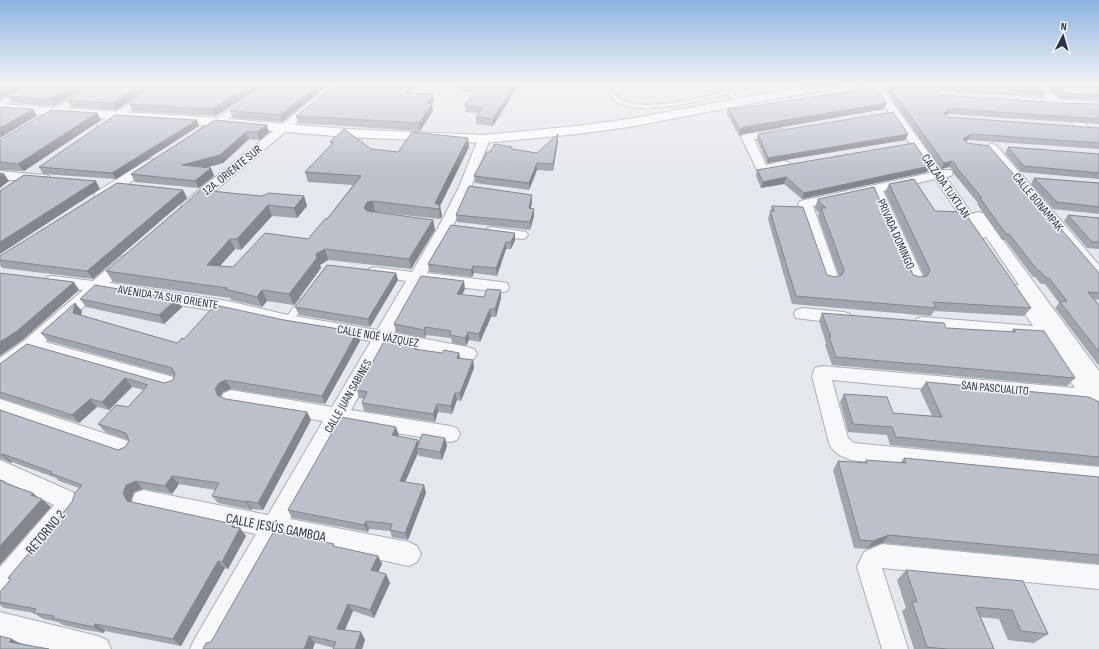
<svg xmlns="http://www.w3.org/2000/svg" width="1099" height="649" font-family="'Sofia Sans Condensed',sans-serif">
  <rect width="100%" height="100%" fill="#e4e7ec"/>
  <g fill="none" stroke-linecap="round" stroke-linejoin="round">
    <g stroke="#a9aeb7" stroke-width="2">
      <path id="lane" d="M 604,84 L 608,84 C 612,89 615,97 622,100 C 645,112 700,98 725,92 L 718,84 L 722,84 L 729,91 L 752,84 L 758,84 L 732,93 L 740,102 L 738,103 L 727,94 C 699,101 646,116 619,103 C 612,99 607,90 604,84 Z
        M 302,299 L 306,302 L 305,304 L 291,323 L 285,323 L 284,321 L 285,319 L 299,300 Z"/>
    </g>
    <g stroke="#a9aeb7" stroke-width="2">
      <path id="street" d="M 32,84 L 44,84 L 0,108 L 0,101 Z
        M 94,84 L 106,84 L 46,122 L 38,122 L 37,120 Z
        M 158,84 L 169,84 L 107,127 L 99,127 L 97,125 L 99,123 Z
        M 269,84 L 280,84 L 207,133 L 199,133 L 197,131 Z
        M 332,84 L 343,84 L 193,209 L 183,209 L 181,206 L 183,203 Z
        M 868,84 L 887,84 L 887,87 L 882,88 L 941,170 L 951,170 L 953,173 L 951,176 L 946,177 L 972,214 L 978,212 L 983,213 L 1099,371 L 1099,409 C 1093,411 1089,409 1085,404 L 832,380 L 848,438 L 854,443 L 1099,467 L 1099,485 L 851,460 C 841,456 833,453 829,443 L 812,376 L 815,368 L 822,366 L 1075,388 L 1040,337 L 1035,338 L 916,327 L 914,323 L 916,319 L 922,317 L 1033,326 L 1009,290 L 1011,286 L 1019,285 L 986,237 L 980,239 L 975,238 L 935,179 L 883,191 L 924,279 L 922,283 L 916,284 L 910,283 L 908,279 L 871,193 L 813,206 L 839,279 L 837,283 L 831,284 L 825,283 L 798,204 L 800,201 L 930,173 L 873,89 L 733,114 L 728,111 L 733,108 Z
        M 1029,84 L 1040,84 L 1061,100 L 1099,102 L 1099,108 L 1068,107 L 1099,137 L 1099,146 L 1095,145 L 1055,106 L 1016,103 L 1015,101 L 1020,98 L 1047,99 Z
        M 781,129 L 785,130 L 787,132 L 785,134 L 754,139 L 766,165 L 784,161 L 788,162 L 790,165 L 788,168 C 779,170 767,174 758,172 L 741,137 L 743,135 L 747,134 Z
        M 484,136 L 488,137 L 490,139 L 471,187 L 453,226 L 427,273 L 501,282 L 507,283 L 509,287 L 507,291 L 501,292 L 422,283 L 394,333 L 468,347 L 474,349 L 477,354 L 474,359 L 468,361 L 387,344 L 351,410 L 450,426 L 457,428 L 460,434 L 457,440 L 450,442 L 343,424 L 290,519 L 409,542 L 417,546 L 421,554 L 417,562 L 409,566 L 279,538 L 218,649 L 190,649 L 194,640 L 256,534 L 143,510 L 135,507 L 132,500 L 135,493 L 143,490 L 268,515 L 323,421 L 231,406 L 224,403 L 221,398 L 224,393 L 231,390 L 332,407 L 371,341 L 288,327 L 228,313 L 100,292 L 45,342 L 177,378 L 179,383 L 177,388 L 170,390 L 34,351 L 6,372 L 0,374 L 0,358 L 25,340 L 83,290 L 46,285 L 44,281 L 46,277 L 52,276 L 93,281 L 121,257 L 126,255 L 131,257 L 134,260 L 110,283 L 228,301 L 288,315 L 377,330 L 406,281 L 369,275 L 366,272 L 369,269 L 374,267 L 412,272 L 439,226 L 459,187 L 478,139 L 480,137 Z
        M 992,144 L 996,145 L 1099,265 L 1099,280 L 1094,278 L 988,151 L 986,148 L 988,145 Z
        M 152,159 L 156,160 L 158,163 L 156,166 L 106,198 L 96,198 L 94,195 L 96,192 L 148,160 Z
        M 0,171 L 45,175 L 49,176 L 51,179 L 49,182 L 45,183 L 0,179 Z
        M 492,227 L 526,232 L 528,235 L 526,238 L 521,239 L 487,234 L 485,231 L 487,228 Z
        M 802,308 L 844,312 L 850,314 L 852,318 L 850,322 L 844,324 L 796,318 L 794,314 L 796,310 Z
        M 0,399 L 131,442 L 134,448 L 131,454 L 124,457 L 0,415 Z
        M 0,460 L 79,495 L 82,502 L 79,509 L 9,595 L 0,598 L 0,567 L 54,505 L 0,479 Z
        M 882,544 L 1099,565 L 1099,589 L 882,568 L 908,649 L 882,649 L 857,567 L 864,552 Z
        M 0,612 L 98,636 L 107,640 L 111,649 L 45,649 L 0,638 Z"/>
    </g>
    <g stroke="#a9aeb7" stroke-width="2">
      <path id="secondary" d="M 817,84 L 847,84 L 846,87 L 841,88 L 801,94 L 629,127 L 577,134 L 484,143 L 347,137 L 217,126 L 0,112 L 0,104 L 217,118 L 347,129 L 484,135 L 577,126 L 629,119 Z"/>
    </g>
    <use href="#lane" fill="#f7f8fa" fill-rule="evenodd"/>
    <use href="#street" fill="#f7f8fa" fill-rule="evenodd"/>
    <use href="#secondary" fill="#fff" fill-rule="evenodd"/>
  </g>
  <path fill="#a1a5ae" d="M 92,84 L 54,106 L 12,103 L 7,96 Z
    M 95,84 L 156,84 L 116,110 L 71,107 L 67,100 Z
    M 159,84 L 267,84 L 215,116 L 133,111 L 129,104 Z
    M 272,84 L 282,122 L 233,118 L 230,111 Z
    M 336,84 L 416,84 L 410,93 L 433,95 L 434,102 L 432,104 L 433,111 L 420,131 L 298,123 L 296,116 Z
    M 460,84 L 519,84 L 493,126 L 476,124 L 476,117 L 479,113 L 466,112 L 465,105 L 474,92 L 460,91 L 459,85 Z
    M 903,84 L 1045,92 L 1042,97 L 938,92 L 937,93 L 940,95 L 1062,103 L 1099,104 L 1099,124 L 948,114 L 946,116 L 947,117 L 1099,128 L 1099,149 L 968,140 L 966,141 L 1099,273 L 1099,300 L 1094,299 L 1099,305 L 1099,366 L 1055,308 L 1059,303 L 1045,284 L 1041,284 L 1035,277 L 1033,277 L 1005,240 L 1002,240 L 977,204 L 978,203 L 954,174 L 952,169 L 949,167 L 941,169 L 886,91 L 888,85 Z
    M 1053,85 L 1099,87 L 1099,100 L 1061,99 L 1050,90 Z
    M 728,108 L 735,109 L 884,109 L 743,134 L 739,136 L 727,114 Z
    M 101,120 L 24,171 L 0,170 L 0,140 Z
    M 197,120 L 199,126 L 116,179 L 43,174 L 39,167 Z
    M 215,120 L 269,132 L 260,140 L 249,139 L 223,163 L 205,168 L 211,168 L 214,176 L 199,188 L 135,182 L 131,174 Z
    M 558,134 L 558,141 L 553,171 L 537,170 L 529,190 L 475,183 L 474,176 L 490,152 L 512,149 L 537,153 Z
    M 758,134 L 908,134 L 905,140 L 767,163 L 757,140 Z
    M 468,138 L 469,147 L 440,206 L 442,216 L 440,219 L 375,212 L 373,212 L 433,220 L 435,230 L 411,269 L 328,260 L 320,265 L 321,268 L 294,305 L 267,301 L 262,307 L 231,300 L 230,298 L 113,282 L 106,271 L 260,196 L 304,196 L 307,206 L 297,218 L 272,216 L 241,250 L 235,249 L 220,266 L 233,267 L 308,239 L 327,219 L 353,185 L 308,182 L 305,172 L 331,145 L 330,142 L 371,149 L 398,152 Z
    M 1008,147 L 1099,154 L 1099,179 L 1021,172 L 1005,153 Z
    M 930,166 L 927,172 L 802,199 L 784,184 L 761,188 L 756,176 L 757,170 Z
    M 1034,178 L 1099,183 L 1099,214 L 1053,209 L 1031,184 Z
    M 889,184 L 935,211 L 1031,308 L 1024,316 L 934,311 L 931,316 L 792,304 L 768,219 L 772,206 L 827,275 L 835,277 L 839,276 L 818,216 L 819,213 L 816,210 L 815,207 L 818,199 L 913,275 L 920,277 L 924,276 L 885,192 Z
    M 183,190 L 187,198 L 93,279 L 2,268 L 0,265 L 0,256 Z
    M 532,202 L 531,209 L 534,209 L 534,216 L 530,230 L 457,222 L 456,215 Z
    M 1068,215 L 1099,218 L 1099,249 L 1087,248 L 1064,221 Z
    M 451,225 L 515,240 L 511,249 L 506,249 L 497,276 L 474,273 L 472,277 L 429,272 L 428,264 Z
    M 396,273 L 398,280 L 370,327 L 299,315 L 295,307 Z
    M 465,289 L 462,295 L 484,297 L 501,298 L 496,317 L 491,317 L 480,342 L 469,340 L 466,346 L 452,343 L 451,338 L 426,335 L 425,338 L 396,332 L 394,324 Z
    M 80,299 L 182,307 L 164,324 L 86,307 Z
    M 82,311 L 81,315 L 177,343 L 184,339 L 284,320 L 357,332 L 360,341 L 325,404 L 231,389 L 223,392 L 220,397 L 226,399 L 307,412 L 311,420 L 263,510 L 252,509 L 251,510 L 218,503 L 212,496 L 215,490 L 179,484 L 172,494 L 143,489 L 134,492 L 131,501 L 131,502 L 236,528 L 240,528 L 246,536 L 228,569 L 225,568 L 181,646 L 105,631 L 103,633 L 80,629 L 63,625 L 58,622 L 43,619 L 34,613 L 4,608 L 0,605 L 0,592 L 10,580 L 8,578 L 72,502 L 79,488 L 59,481 L 56,478 L 12,462 L 11,463 L 1,459 L 0,459 L 0,410 L 118,450 L 125,447 L 129,441 L 128,440 L 105,432 L 98,424 L 128,407 L 144,390 L 132,387 L 109,410 L 97,407 L 79,423 L 0,398 L 0,364 L 27,344 L 164,383 L 173,380 L 174,376 L 48,341 L 41,333 Z
    M 822,313 L 946,328 L 1011,332 L 1013,329 L 1075,378 L 1067,386 L 832,365 L 825,345 L 826,343 L 819,321 Z
    M 417,344 L 418,350 L 442,353 L 459,353 L 460,358 L 473,360 L 474,368 L 461,401 L 457,400 L 452,414 L 438,412 L 435,422 L 364,411 L 362,403 L 364,399 L 359,398 L 357,390 Z
    M 926,382 L 1099,402 L 1099,466 L 890,445 L 887,435 L 848,432 L 840,402 L 844,394 L 893,413 L 932,416 L 920,390 Z
    M 399,435 L 398,436 L 419,443 L 445,438 L 447,446 L 442,460 L 419,456 L 418,453 L 405,482 L 424,485 L 426,493 L 408,540 L 392,537 L 390,531 L 369,529 L 368,532 L 292,518 L 288,510 Z
    M 904,458 L 1099,477 L 1099,564 L 882,543 L 867,549 L 854,548 L 833,470 L 838,461 L 864,463 L 866,460 L 900,463 Z
    M 336,547 L 378,556 L 382,564 L 378,572 L 386,574 L 390,583 L 374,618 L 353,611 L 345,630 L 361,632 L 365,640 L 362,649 L 333,649 L 334,648 L 315,643 L 211,642 Z
    M 906,570 L 1023,581 L 1048,634 L 1034,643 L 1008,640 L 999,619 L 981,617 L 994,649 L 914,649 L 902,611 L 906,608 L 897,580 Z"/>
  <path fill="#83868d" d="M 12,84 L 29,84 L 0,99 L 0,90 Z
    M 76,84 L 92,84 L 54,106 L 50,99 Z
    M 142,84 L 156,84 L 116,110 L 113,103 Z
    M 254,84 L 267,84 L 215,116 L 212,109 Z
    M 320,84 L 330,84 L 282,122 L 280,115 Z
    M 411,84 L 416,84 L 406,99 L 405,92 Z
    M 515,84 L 519,84 L 493,126 L 493,119 Z
    M 940,86 L 938,92 L 932,97 L 934,91 Z
    M 433,95 L 434,102 L 432,104 L 433,111 L 420,131 L 419,123 L 427,103 Z
    M 887,103 L 884,109 L 743,134 L 739,136 L 740,130 L 744,127 Z
    M 33,109 L 37,116 L 0,138 L 0,128 Z
    M 951,109 L 948,114 L 942,119 L 944,113 Z
    M 97,113 L 101,120 L 24,171 L 18,164 Z
    M 197,120 L 199,126 L 116,179 L 112,173 Z
    M 267,125 L 269,132 L 260,140 L 257,132 Z
    M 246,132 L 249,139 L 223,163 L 185,173 L 182,165 Z
    M 558,134 L 558,141 L 553,171 L 553,164 Z
    M 908,134 L 905,140 L 767,163 L 768,158 Z
    M 971,134 L 968,140 L 960,145 L 963,139 Z
    M 468,138 L 469,147 L 440,206 L 442,216 L 440,219 L 439,209 L 435,203 Z
    M 952,161 L 949,167 L 941,169 L 944,163 Z
    M 537,163 L 537,170 L 529,190 L 529,183 Z
    M 930,166 L 927,172 L 802,199 L 804,193 Z
    M 211,168 L 214,176 L 199,188 L 195,181 Z
    M 4,174 L 9,181 L 0,188 L 0,176 Z
    M 786,177 L 784,184 L 761,188 L 763,182 Z
    M 96,181 L 100,189 L 0,254 L 0,242 Z
    M 183,190 L 187,198 L 93,279 L 87,271 Z
    M 532,195 L 532,202 L 529,215 L 529,208 Z
    M 304,196 L 307,206 L 297,218 L 294,208 Z
    M 373,201 L 375,212 L 370,213 L 367,218 L 364,208 L 367,202 Z
    M 268,205 L 272,216 L 241,250 L 237,239 Z
    M 534,209 L 534,216 L 530,230 L 530,222 Z
    M 433,220 L 435,230 L 411,269 L 409,259 Z
    M 515,233 L 515,240 L 511,249 L 511,242 Z
    M 230,239 L 235,249 L 212,275 L 207,265 Z
    M 506,242 L 506,249 L 497,276 L 496,268 Z
    M 325,249 L 328,260 L 320,265 L 321,268 L 294,305 L 289,294 L 316,254 Z
    M 473,266 L 474,273 L 472,277 L 471,270 Z
    M 396,273 L 398,280 L 370,327 L 368,319 Z
    M 464,281 L 465,289 L 458,302 L 457,294 Z
    M 74,282 L 79,290 L 24,339 L 0,356 L 0,342 Z
    M 262,290 L 267,301 L 262,307 L 257,297 Z
    M 501,290 L 501,298 L 496,317 L 495,309 Z
    M 177,299 L 182,307 L 164,324 L 159,315 Z
    M 75,303 L 82,311 L 79,321 L 73,313 Z
    M 490,309 L 491,317 L 480,342 L 479,334 Z
    M 425,327 L 426,335 L 425,338 L 424,330 Z
    M 357,332 L 360,341 L 325,404 L 322,396 Z
    M 468,332 L 469,340 L 466,346 L 465,338 Z
    M 417,344 L 418,352 L 414,349 Z
    M 459,353 L 460,361 L 457,358 Z
    M 473,360 L 474,368 L 461,401 L 460,393 Z
    M 125,378 L 132,387 L 109,410 L 102,402 Z
    M 226,380 L 231,389 L 223,392 L 220,397 L 218,396 L 215,389 L 219,383 Z
    M 455,393 L 457,400 L 452,414 L 451,406 Z
    M 90,399 L 97,407 L 79,423 L 72,415 Z
    M 437,404 L 438,412 L 435,422 L 433,414 Z
    M 307,412 L 311,420 L 263,510 L 258,503 Z
    M 396,427 L 399,435 L 395,443 L 392,435 Z
    M 445,438 L 447,446 L 442,460 L 440,452 Z
    M 418,440 L 420,448 L 417,448 L 418,453 L 402,489 L 400,481 Z
    M 3,454 L 12,462 L 11,463 L 2,455 Z
    M 172,476 L 179,484 L 172,494 L 165,486 Z
    M 136,481 L 143,489 L 134,492 L 131,501 L 134,508 L 127,501 L 123,493 L 126,485 Z
    M 424,485 L 426,493 L 408,540 L 405,533 Z
    M 33,493 L 41,500 L 42,499 L 51,507 L 0,565 L 0,546 L 31,495 Z
    M 246,501 L 252,509 L 251,510 L 246,502 Z
    M 366,521 L 369,529 L 368,532 L 364,525 Z
    M 233,524 L 238,531 L 240,528 L 246,536 L 228,569 L 222,562 L 232,527 Z
    M 889,535 L 882,543 L 867,549 L 873,541 Z
    M 378,556 L 382,564 L 375,579 L 371,570 Z
    M 218,561 L 225,568 L 181,646 L 173,639 Z
    M 386,574 L 390,583 L 374,618 L 370,610 Z
    M 348,604 L 353,611 L 342,636 L 337,629 Z
    M 95,624 L 105,631 L 103,633 L 94,627 Z
    M 361,632 L 365,640 L 362,649 L 355,649 Z
    M 309,636 L 315,643 L 313,649 L 304,649 Z
    M 12,639 L 23,645 L 9,642 Z"/>
  <path fill="#bbc0ca" stroke="#83868d" d="M 0,84 L 12,84 L 0,90 Z
    M 31,84 L 76,84 L 50,99 L 7,96 Z
    M 95,84 L 142,84 L 113,103 L 67,100 Z
    M 159,84 L 254,84 L 212,109 L 129,104 Z
    M 272,84 L 320,84 L 280,115 L 230,111 Z
    M 336,84 L 411,84 L 405,92 L 433,95 L 427,103 L 432,104 L 419,123 L 296,116 Z
    M 460,84 L 515,84 L 493,119 L 476,117 L 483,107 L 465,105 L 479,86 L 459,85 Z
    M 903,84 L 1036,84 L 1045,92 L 940,86 L 934,91 L 940,95 L 1062,103 L 1099,104 L 1099,119 L 951,109 L 944,113 L 947,117 L 1099,128 L 1099,143 L 971,134 L 963,139 L 967,143 L 989,146 L 1099,273 L 1099,293 L 1088,292 L 1099,305 L 1099,352 L 1060,302 L 1067,301 L 1049,278 L 1046,278 L 1040,271 L 1038,271 L 1009,234 L 1006,234 L 980,198 L 982,198 L 957,168 L 955,163 L 952,161 L 944,163 L 888,85 Z
    M 1053,85 L 1099,87 L 1099,95 L 1064,93 Z
    M 875,87 L 887,103 L 744,127 L 740,130 L 728,108 L 735,109 Z
    M 0,107 L 33,109 L 0,128 Z
    M 51,110 L 97,113 L 18,164 L 0,162 L 0,140 Z
    M 893,112 L 908,134 L 768,158 L 758,134 Z
    M 115,115 L 197,120 L 112,173 L 39,167 Z
    M 215,120 L 267,125 L 257,132 L 246,132 L 220,155 L 182,165 L 211,168 L 195,181 L 131,174 Z
    M 344,129 L 371,149 L 398,152 L 412,132 L 468,138 L 435,203 L 440,206 L 439,209 L 373,201 L 367,202 L 364,208 L 367,211 L 433,220 L 409,259 L 325,249 L 316,254 L 317,258 L 289,294 L 262,290 L 257,297 L 225,289 L 227,288 L 106,271 L 201,190 L 260,196 L 265,195 L 268,193 L 304,196 L 294,208 L 268,205 L 237,239 L 230,239 L 207,265 L 233,267 L 265,233 L 308,239 L 325,219 L 327,219 L 361,176 L 305,172 L 333,143 L 330,142 Z
    M 558,134 L 553,164 L 537,163 L 529,183 L 474,176 L 487,152 L 490,152 L 495,144 L 512,147 L 511,149 L 537,153 Z
    M 914,143 L 930,166 L 804,193 L 786,177 L 763,182 L 757,170 Z
    M 1008,147 L 1099,154 L 1099,173 L 1024,166 Z
    M 0,173 L 4,174 L 0,176 Z
    M 24,175 L 96,181 L 0,242 L 0,191 Z
    M 1034,178 L 1099,183 L 1099,207 L 1057,202 Z
    M 914,179 L 935,211 L 961,212 L 963,216 L 967,216 L 1031,308 L 933,302 L 936,308 L 796,296 L 770,211 L 774,211 L 772,206 L 803,207 L 827,275 L 835,277 L 842,275 L 844,270 L 821,208 L 826,208 L 819,202 L 818,199 L 874,187 L 913,275 L 920,277 L 927,276 L 930,270 L 889,184 Z
    M 117,183 L 183,190 L 87,271 L 0,260 L 0,256 Z
    M 469,186 L 532,195 L 529,208 L 534,209 L 530,222 L 456,215 Z
    M 1068,215 L 1099,218 L 1099,242 L 1092,242 Z
    M 451,225 L 515,233 L 511,242 L 506,242 L 496,268 L 473,266 L 471,270 L 428,264 Z
    M 327,265 L 396,273 L 368,319 L 295,307 Z
    M 0,273 L 74,282 L 17,331 L 0,342 Z
    M 421,276 L 464,281 L 457,294 L 484,297 L 487,289 L 501,290 L 495,309 L 490,309 L 479,334 L 468,332 L 465,338 L 450,335 L 451,331 L 425,327 L 424,330 L 394,324 Z
    M 95,285 L 177,299 L 159,315 L 80,299 Z
    M 75,303 L 73,313 L 177,343 L 182,338 L 184,339 L 215,305 L 284,320 L 357,332 L 322,396 L 226,380 L 219,383 L 215,389 L 218,396 L 226,399 L 307,412 L 258,503 L 246,501 L 246,502 L 212,496 L 219,483 L 172,476 L 165,486 L 136,481 L 126,485 L 123,493 L 127,501 L 233,524 L 232,527 L 240,528 L 222,562 L 218,561 L 173,639 L 95,624 L 94,627 L 70,622 L 53,618 L 54,616 L 33,613 L 36,609 L 0,602 L 0,592 L 11,579 L 8,578 L 72,502 L 75,493 L 82,485 L 50,473 L 52,472 L 3,454 L 2,455 L 0,454 L 0,410 L 118,450 L 125,447 L 129,441 L 126,433 L 98,424 L 116,405 L 128,407 L 148,385 L 125,378 L 102,402 L 90,399 L 72,415 L 0,392 L 0,364 L 27,344 L 164,383 L 173,380 L 175,374 L 172,368 L 41,333 Z
    M 822,313 L 944,323 L 946,328 L 1016,332 L 1013,329 L 1044,331 L 1075,378 L 836,357 L 829,337 L 831,337 Z
    M 386,338 L 417,344 L 414,349 L 442,353 L 444,350 L 459,353 L 457,358 L 473,360 L 460,393 L 455,393 L 451,406 L 437,404 L 433,414 L 362,403 L 367,392 L 357,390 Z
    M 926,382 L 1089,397 L 1099,402 L 1099,457 L 896,437 L 892,427 L 853,424 L 844,394 L 887,397 L 893,413 L 942,417 Z
    M 341,417 L 396,427 L 392,435 L 418,440 L 400,481 L 424,485 L 405,533 L 390,530 L 392,524 L 366,521 L 364,525 L 288,510 Z
    M 422,434 L 445,438 L 440,452 L 417,448 Z
    M 904,458 L 1099,477 L 1099,555 L 889,535 L 873,541 L 860,540 L 838,461 L 867,463 L 866,460 L 906,463 Z
    M 0,480 L 5,482 L 4,483 L 33,493 L 31,495 L 42,499 L 0,546 Z
    M 274,531 L 334,544 L 333,546 L 378,556 L 371,570 L 386,574 L 370,610 L 348,604 L 337,629 L 361,632 L 355,649 L 333,649 L 336,642 L 309,636 L 304,649 L 203,649 L 206,643 L 211,642 Z
    M 906,570 L 1023,581 L 1048,634 L 1021,631 L 1012,610 L 976,607 L 994,649 L 947,649 L 927,647 L 912,602 L 917,602 Z
    M 0,636 L 12,639 L 9,642 L 49,649 L 0,649 Z"/>
  <linearGradient id="sky" x2="0" y2="1"><stop stop-color="#8bb4dd"/><stop offset="0.48" stop-color="#f3f4f6"/><stop offset="1" stop-color="#f3f4f6" stop-opacity="0"/></linearGradient>
  <rect width="1099" height="175" fill="url(#sky)"/>
  <g text-anchor="middle" stroke-width="3" stroke-linejoin="round" paint-order="stroke">
    <g font-size="12" fill="#2b3445" stroke="#f4f6f9">
      <text transform="translate(232 170) rotate(-39)" y="4">12A. ORIENTE SUR</text>
      <text transform="translate(946 186) rotate(55)" y="4">CALZADA TUXTLAN</text>
      <text transform="translate(1038 202) rotate(50)" y="4">CALLE BONAMPAK</text>
      <text transform="translate(896 234) rotate(66)" y="4">PRIVADA DOMINGO</text>
      <text transform="translate(168 297) rotate(9)" y="4">AVENIDA 7A SUR ORIENTE</text>
      <text transform="translate(378 336) rotate(10)" y="4">CALLE NOÉ VÁZQUEZ</text>
      <text transform="translate(995 388) rotate(5)" y="4">SAN PASCUALITO</text>
      <text transform="translate(348 396) rotate(-60)" y="4">CALLE JUAN SABINES</text>
    </g>
    <g font-size="14" fill="#2b3445" stroke="#f4f6f9">
      <text transform="translate(276 527) rotate(11)" y="5">CALLE JESÚS GAMBOA</text>
      <text transform="translate(45 532) rotate(-50)" y="5">RETORNO 2</text>
    </g>
  </g>
  <g transform="translate(1063 36) rotate(5)" stroke="#f4f6f9" stroke-width="3" paint-order="stroke">
  <path d="M0-3L7 15L0 10L-7 15Z" fill="#2b3445"/>
  <text y="-6" font-size="11" font-weight="bold" text-anchor="middle" fill="#2b3445">N</text>
  </g>
</svg>
